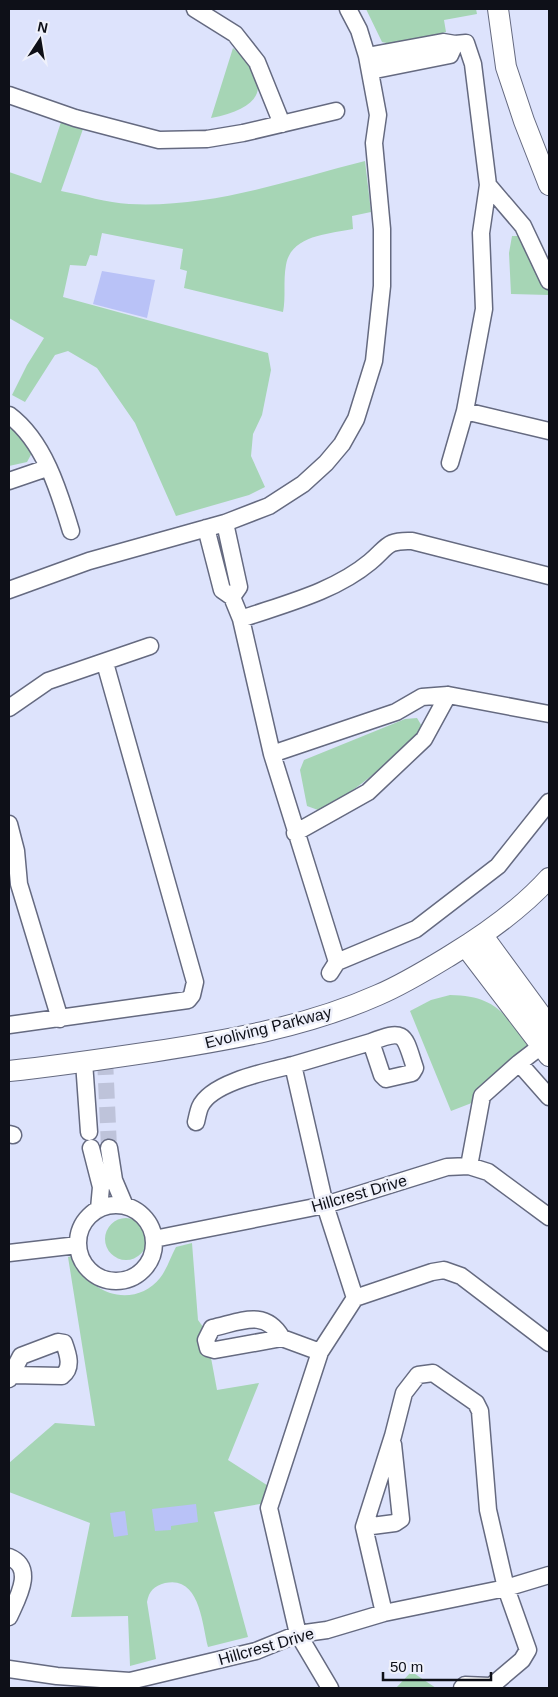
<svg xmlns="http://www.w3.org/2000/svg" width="558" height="1697" font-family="Helvetica,sans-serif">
  <rect width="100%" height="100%" fill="#dde3fc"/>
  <path fill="#a6d5b5" d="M 366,9 L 476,9 L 477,14 L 444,20 L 446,32 L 395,45 L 382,42 Z
    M 233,48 C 274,85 263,108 211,118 Z
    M 61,122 L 83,129 L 61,191 C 83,195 107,203 129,204 C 211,208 286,181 365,161 L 371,212 L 352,216 L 353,229 C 329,234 291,235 286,265 C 283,281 286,297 283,312 L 184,288 L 187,271 L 180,269 L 183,249 L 102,233 L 97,256 L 90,255 L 86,266 L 70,265 L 63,297 L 268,353 L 271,370 L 262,415 L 253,434 L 251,456 L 265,487 L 249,495 L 176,516 L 135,423 L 97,368 L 68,351 L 55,355 L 25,402 L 12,395 L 27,365 L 44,338 L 9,318 L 9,172 L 41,183 Z
    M 512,236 L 519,236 L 536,258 L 549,289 L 549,295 L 511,294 L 509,253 Z
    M 9,423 L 33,451 L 27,462 L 9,466 Z
    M 417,718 L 423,728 C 390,760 360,791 318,810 L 307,806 L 300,770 L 304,760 L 405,719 Z
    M 450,995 C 496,996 505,1013 530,1049 L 482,1099 L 451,1111 L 410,1011 L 431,1000 Z
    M105 1239a21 21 0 1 1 42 0a21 21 0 1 1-42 0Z
    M 192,1243 L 198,1320 L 206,1331 L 217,1390 L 259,1383 L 228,1460 L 273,1489 L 272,1502 L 214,1512 L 248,1637 L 208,1647 C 202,1624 200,1575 165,1583 C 154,1586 149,1591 147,1602 L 156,1659 L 130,1666 L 128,1616 L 71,1617 L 90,1523 L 9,1492 L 9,1463 L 55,1423 L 95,1426 L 68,1257 L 78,1255 C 82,1266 86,1278 95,1285 C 116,1301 144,1298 160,1278 C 167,1269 171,1256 176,1247 Z
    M 411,1672 L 412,1672 L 436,1688 L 396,1688 Z"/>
  <path fill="#b9c2f7" d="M 102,271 L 155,280 L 147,318 L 93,304 Z
    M 196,1504 L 198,1522 L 171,1526 L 171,1530 L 155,1531 L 152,1509 Z
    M 125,1511 L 128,1535 L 114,1537 L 110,1513 Z"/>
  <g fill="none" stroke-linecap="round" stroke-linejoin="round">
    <path stroke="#bec3da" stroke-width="16" stroke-dasharray="16 8" stroke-linecap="butt" d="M 105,1059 L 109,1148"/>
    <g stroke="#656a80" stroke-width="19">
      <path id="minor" d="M 195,9 L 235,34 L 257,62 L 282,124
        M 367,56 L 443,42 L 455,44 L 466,43 L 473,64 L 488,185 L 481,233 L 484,309 L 465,411 L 450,463
        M 370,71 L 450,55 L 455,44
        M 9,95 L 75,118 L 159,140 L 207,139 L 243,133 L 336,111
        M 488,185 L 523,226 L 549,281
        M 465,411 L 549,431
        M 9,415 C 44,441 59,491 71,531
        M 9,481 L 47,468
        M 225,523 L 239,587 L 232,597
        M 206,528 L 222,590 L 232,597 L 241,619 L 272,754 L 337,962 L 330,973
        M 9,590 L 89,561 L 225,523 L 269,506 L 303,484 L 326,463 L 342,444 L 356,419 L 374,361 L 382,286 L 382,229 L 374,143 L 378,115 L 367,56 L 359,30 L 348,9
        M 241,619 C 284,604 334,592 370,562 C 388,547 386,540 412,541 L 549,576
        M 9,708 L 48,681 L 150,646
        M 272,754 L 396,712 L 422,697 L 448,695 L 549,714
        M 9,824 L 16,851 L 19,884 L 60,1019
        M 295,833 L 368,792 L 424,739 L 448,695
        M 337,962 L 416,929 L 498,866 L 549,802
        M 9,1025 L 188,1000 L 192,995 L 195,982 L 105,663
        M 84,1062 L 89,1132
        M 519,1063 L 549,1040
        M 293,1065 L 371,1042 L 382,1075 L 386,1079 L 412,1073 L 415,1068 C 404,1035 406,1028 371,1042
        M 196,1122 C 197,1118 198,1112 200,1107 C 211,1082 269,1071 293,1065 L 325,1205 L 355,1298 L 320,1352 L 269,1508 L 298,1634 L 330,1688
        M 9,1134 L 13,1135
        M 91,1148 L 101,1187 L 99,1209
        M 109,1148 L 114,1180 L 125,1206
        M 469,1166 L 482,1096 L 519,1063 L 549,1097
        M78 1243a38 38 0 1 1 76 0a38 38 0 1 1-76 0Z
        M 154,1239 L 325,1205 L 447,1167 L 469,1166 L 488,1172 L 549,1217
        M 9,1253 L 78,1245
        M 355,1298 L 432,1272 L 444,1270 L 461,1276 L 549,1343
        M 282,1338 C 265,1308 240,1322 212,1328 L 206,1340 L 208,1348 L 215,1350 L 282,1338 L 320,1352
        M 9,1379 L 21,1356 L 58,1342 L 64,1343 C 68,1354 73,1368 62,1376 L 13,1375
        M 364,1527 L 395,1523 L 401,1519 L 393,1444
        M 9,1557 C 36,1568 17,1599 9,1617
        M 384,1613 L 364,1527 L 393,1436 L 404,1393 L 418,1375 L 433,1373 L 476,1403 L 480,1411 L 488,1510 L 506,1588 L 528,1650 L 522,1660 L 489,1688
        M 9,1669 L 57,1676 L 130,1681 L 256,1651 L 298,1634 L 327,1630 L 384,1613 L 506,1588 L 549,1575
        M 462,1688 L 465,1685 L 490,1686"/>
    </g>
    <g stroke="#656a80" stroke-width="22">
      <path id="tertiary" d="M 498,9 L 506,67 L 524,121 L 549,185
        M 483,936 L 549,1026
        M 466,947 L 549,1056
        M 9,1071 C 57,1066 104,1059 151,1052 C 229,1040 306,1027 378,995 C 404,984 428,969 451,955 C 487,933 521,909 549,878"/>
    </g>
    <use href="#minor" stroke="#fff" stroke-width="16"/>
    <use href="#tertiary" stroke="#fff" stroke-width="20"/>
  </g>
  <g text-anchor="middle" stroke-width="5" stroke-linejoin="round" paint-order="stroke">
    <g font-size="16" fill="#0e1018" stroke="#eff1fb">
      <text transform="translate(268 1027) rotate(-14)" y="6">Evoliving Parkway</text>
      <text transform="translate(359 1193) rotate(-16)" y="6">Hillcrest Drive</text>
      <text transform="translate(266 1646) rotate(-16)" y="6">Hillcrest Drive</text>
    </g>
  </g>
  <rect width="558" height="1697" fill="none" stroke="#0e1018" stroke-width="20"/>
  <g transform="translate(40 40) rotate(12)" stroke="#eff1fb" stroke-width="4" paint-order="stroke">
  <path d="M0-4L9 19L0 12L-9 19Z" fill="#0e1018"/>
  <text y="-8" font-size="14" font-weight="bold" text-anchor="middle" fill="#0e1018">N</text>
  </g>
  <path d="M383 1672v8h108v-8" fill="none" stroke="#0e1018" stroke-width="2.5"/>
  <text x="390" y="1672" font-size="15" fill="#0e1018" stroke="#eff1fb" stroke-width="4" paint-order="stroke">50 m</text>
</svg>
